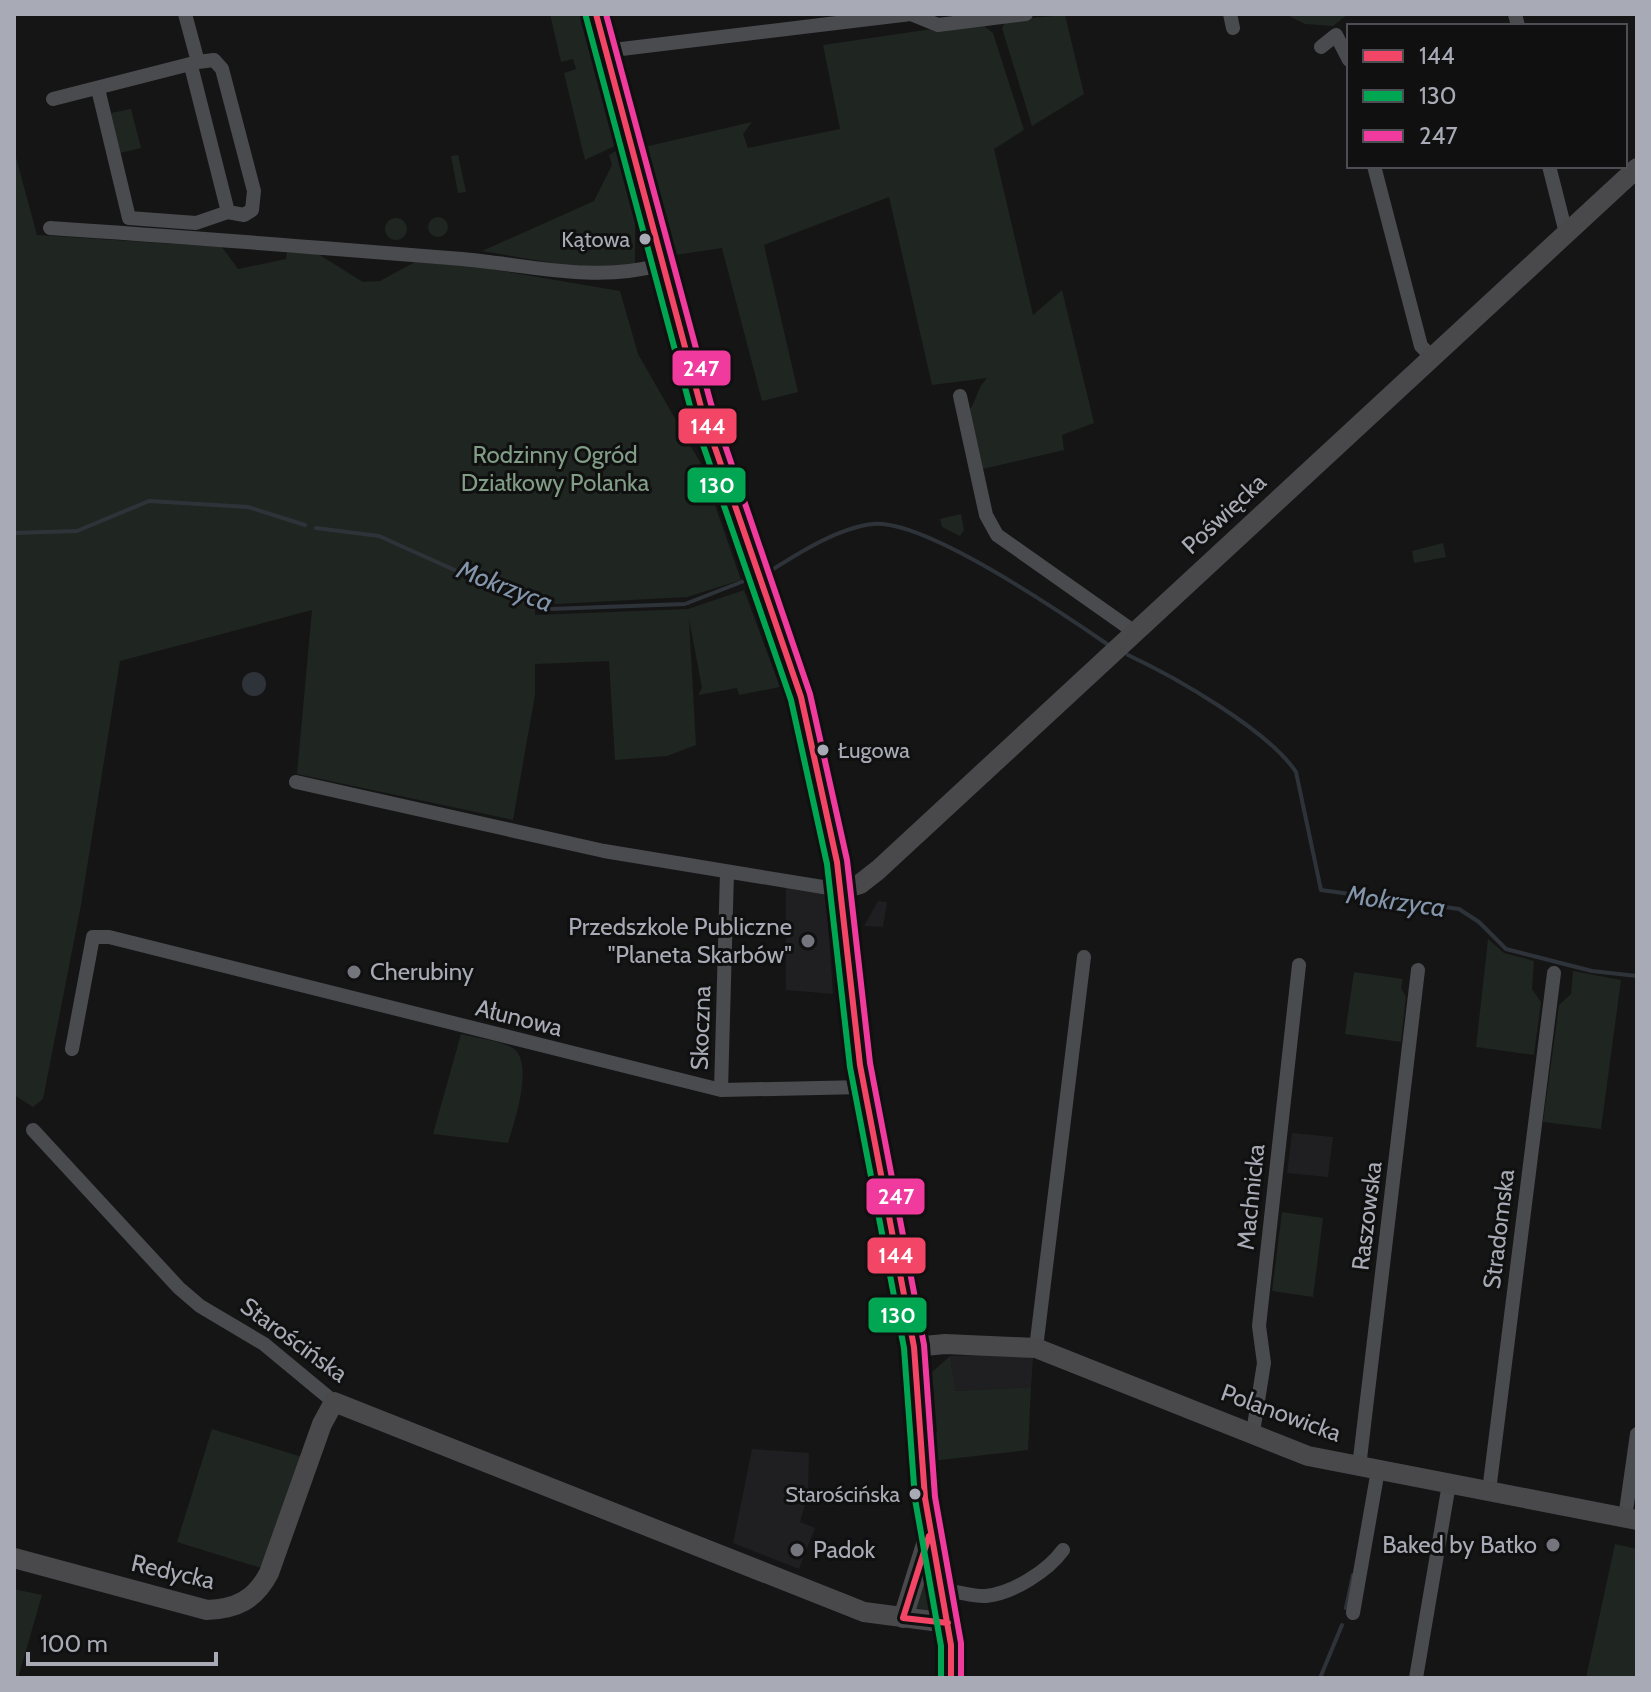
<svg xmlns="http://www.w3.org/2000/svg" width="1651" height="1692" font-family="Cabin,sans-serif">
  <rect width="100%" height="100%" fill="#151516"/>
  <path fill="#1f1f21" d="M 786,887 L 826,892 L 833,994 L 786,990 Z
    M 878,901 L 887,902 L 883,927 L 864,926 Z
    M 1292,1133 L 1333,1137 L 1328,1177 L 1287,1173 Z
    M 1005,1354 L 1033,1358 L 1031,1387 L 954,1391 L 950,1356 Z
    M 752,1449 L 809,1453 L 808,1494 L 800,1522 L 815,1528 L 799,1569 L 733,1543 Z"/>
  <path fill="#1f2520" d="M 550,14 L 586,14 L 619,144 L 585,160 L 564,73 L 576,69 L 573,59 L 561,62 Z
    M 1285,14 L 1348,14 L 1333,26 L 1305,24 Z
    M 1065,15 L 1084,94 L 1032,126 L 1002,28 L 1006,20 Z
    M 984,26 L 993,33 L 1024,130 L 994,149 L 1033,315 L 1062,290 L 1094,423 L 1062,435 L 1064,450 L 983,469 L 969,411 C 977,400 976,390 987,378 L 932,385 L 889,197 L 764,245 L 798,392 L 762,401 L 722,248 L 669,256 L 640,148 L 752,122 L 743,134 L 748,148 L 840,129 L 823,45 L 925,30 Z
    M 131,109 L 141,148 L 120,153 L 111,113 Z
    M 619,149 L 635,208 L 635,264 L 576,267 L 482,251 L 594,201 L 612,165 L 609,155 Z
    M 14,150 L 37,235 L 222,247 L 238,269 L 286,259 L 287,252 L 318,254 L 363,282 L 380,281 L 415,262 L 479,267 L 620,291 L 638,354 L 700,462 L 741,580 L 687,597 L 557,604 L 535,600 L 535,615 L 688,609 L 744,590 L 780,687 L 739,695 L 737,688 L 698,695 L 702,688 L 689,619 L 696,745 L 667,756 L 615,760 L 609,661 L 535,664 L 535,695 L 513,820 L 297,774 L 312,610 L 120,661 L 81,905 L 43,1099 L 33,1107 L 14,1095 Z
    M 458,155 L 466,192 L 458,193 L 451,156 Z
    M428 227a10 10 0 1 1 20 0a10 10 0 1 1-20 0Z
    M385 229a11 11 0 1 1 22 0a11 11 0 1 1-22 0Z
    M 961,514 L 964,530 L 960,536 L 942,527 L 940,519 Z
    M 1443,543 L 1446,557 L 1414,563 L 1412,551 Z
    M 1488,939 L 1504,953 L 1534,961 L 1532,989 L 1541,1002 L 1534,1055 L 1476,1047 Z
    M 1573,971 L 1621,980 L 1601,1129 L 1543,1122 L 1559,1005 L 1571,994 Z
    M 1354,972 L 1403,979 L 1401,988 L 1406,997 L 1401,1042 L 1345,1034 Z
    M 461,1034 C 477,1038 496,1040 511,1047 C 536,1059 514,1123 508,1143 L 433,1134 Z
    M 1282,1212 L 1323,1218 L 1313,1297 L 1272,1291 Z
    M 950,1356 L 955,1391 L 1031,1387 L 1028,1450 L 931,1461 L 929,1433 L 937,1432 L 932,1372 Z
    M 212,1429 L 302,1457 L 261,1568 L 177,1542 Z
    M 1615,1544 L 1637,1549 L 1637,1678 L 1586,1678 Z
    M 922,1584 L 931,1584 L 936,1608 L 932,1611 L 916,1608 Z
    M 14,1589 L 42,1595 L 18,1678 L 14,1678 Z"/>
  <path fill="#2d3339" d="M242 684a12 12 0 1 1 24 0a12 12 0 1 1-24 0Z"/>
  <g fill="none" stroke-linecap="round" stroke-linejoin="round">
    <path stroke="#2d3339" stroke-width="4" d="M 316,528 L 379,536 L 530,604 L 550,609 L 685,604 L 744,581
      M 14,533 L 77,531 L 149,501 L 248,507 L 305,525
      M 767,573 C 797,554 837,528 873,524 C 925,519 1062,613 1107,644
      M 1128,655 C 1175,677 1268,730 1296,772 L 1321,890 L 1459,909 L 1479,922 L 1506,949 L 1592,971 L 1637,976
      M 1346,1608 L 1353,1575
      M 1320,1678 L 1342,1625"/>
    <path stroke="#4a4b4e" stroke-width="14" d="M 1230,14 L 1233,28
      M 1515,14 L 1518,26
      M 1321,47 L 1336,35 L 1349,60
      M 605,51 L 911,14 L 938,25 L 1026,14
      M 191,66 L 228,212
      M 98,89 L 129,218 L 196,223 L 228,212 L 244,215 L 252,210 L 254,191 L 222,69 L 214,60 L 198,62
      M 53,99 L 198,62 L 185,14
      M 1374,166 L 1421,346 L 1433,358
      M 1549,166 L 1566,233
      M 50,228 C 187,237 325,248 462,259 C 529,265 594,283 660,265
      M 960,396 L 986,515 L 997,535 L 1136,633
      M 296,782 L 604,851 L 841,890
      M 72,1049 L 93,937 L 109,937 L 721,1090 L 864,1087
      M 721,1090 L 727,872
      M 33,1130 L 179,1288 L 200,1306 L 264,1344 L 334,1402
      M 1036,1348 L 1084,957
      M 1253,1432 L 1264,1363 L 1259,1326 L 1299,965
      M 1359,1467 L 1418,970
      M 1489,1491 L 1554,973
      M 1625,1518 L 1637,1434
      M 942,1591 C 957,1590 971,1597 986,1596 C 1013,1593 1048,1571 1063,1550
      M 1353,1613 L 1378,1470
      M 1416,1678 L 1449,1484"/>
    <path stroke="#49494c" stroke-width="20" d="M 596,14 L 701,407 L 801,697 L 837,862 L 860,1065 L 914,1347 L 925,1498 L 951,1645 L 951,1678
      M 841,890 L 860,884 L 878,870 L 1637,168
      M 914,1347 L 945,1344 L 1036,1348 L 1308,1456 L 1637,1520
      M 14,1558 L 207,1610 C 236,1609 255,1600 269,1573 L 322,1424 L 334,1402 L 864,1612 L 948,1623
      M 903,1618 L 928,1538"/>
    <g stroke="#101011" stroke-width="12">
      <path id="bus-1" d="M 596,14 L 701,407 L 801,697 L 837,862 L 860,1065 L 914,1347 L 925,1498 L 951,1645 L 951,1678
        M 929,1536 L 903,1618 L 948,1623"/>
    </g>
    <g stroke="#101011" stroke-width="12">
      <path id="bus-2" d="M 586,17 L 691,410 L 791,700 L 827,864 L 850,1067 L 904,1348 L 915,1499 L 941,1646 L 941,1678"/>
    </g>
    <g stroke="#101011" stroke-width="12">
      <path id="bus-3" d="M 606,14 L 711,404 L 810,694 L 847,860 L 870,1063 L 924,1345 L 935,1497 L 961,1643 L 961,1678"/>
    </g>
    <use href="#bus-1" stroke="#f34667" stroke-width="6"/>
    <use href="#bus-2" stroke="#00a651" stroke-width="6"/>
    <use href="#bus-3" stroke="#f13a9d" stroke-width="6"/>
  </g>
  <g fill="#a8abb5" stroke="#101011" stroke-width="3">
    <circle cx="645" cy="239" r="7"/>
    <circle cx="823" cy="750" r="7"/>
    <circle cx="915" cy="1494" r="7"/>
  </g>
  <g fill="#75767d" stroke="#101011" stroke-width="3">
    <circle cx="808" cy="941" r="8"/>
    <circle cx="354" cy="972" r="8"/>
    <circle cx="1553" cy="1545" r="8"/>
    <circle cx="797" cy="1550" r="8"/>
  </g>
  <g text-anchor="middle" stroke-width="6" stroke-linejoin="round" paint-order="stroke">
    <g font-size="22" fill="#a8abb5" stroke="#101011" text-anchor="end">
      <text x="630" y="247">Kątowa</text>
      <text x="838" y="758" text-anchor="start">Ługowa</text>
      <text x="900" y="1502">Starościńska</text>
    </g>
    <g font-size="24" fill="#819d86" stroke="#101011">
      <text x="555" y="463">Rodzinny Ogród<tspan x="555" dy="28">Działkowy Polanka</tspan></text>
    </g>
    <g font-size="24" fill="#a8abb5" stroke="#101011">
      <text transform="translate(1224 514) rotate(-43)" y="8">Poświęcka</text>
      <text transform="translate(519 1018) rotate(14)" y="8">Ałunowa</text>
      <text transform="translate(701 1028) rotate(-88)" y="8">Skoczna</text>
      <text transform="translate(1251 1197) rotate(-84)" y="8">Machnicka</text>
      <text transform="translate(1367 1216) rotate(-83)" y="8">Raszowska</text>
      <text transform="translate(1499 1229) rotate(-83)" y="8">Stradomska</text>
      <text transform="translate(294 1340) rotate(36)" y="8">Starościńska</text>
      <text transform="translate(1281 1413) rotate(20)" y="8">Polanowicka</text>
      <text transform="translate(173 1572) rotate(13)" y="8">Redycka</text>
    </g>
    <g font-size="24" fill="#a8abb5" stroke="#101011" text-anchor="end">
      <text x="792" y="935">Przedszkole Publiczne<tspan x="792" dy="28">"Planeta Skarbów"</tspan></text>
      <text x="370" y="980" text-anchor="start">Cherubiny</text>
      <text x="1537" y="1553">Baked by Batko</text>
      <text x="813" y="1558" text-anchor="start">Padok</text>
    </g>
    <g font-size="26" font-style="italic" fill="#8395ab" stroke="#101011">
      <text transform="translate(505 586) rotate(21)" y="9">Mokrzyca</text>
      <text transform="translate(1396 901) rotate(8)" y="9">Mokrzyca</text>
    </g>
  </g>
  <g stroke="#101011" stroke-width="3">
    <rect x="671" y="349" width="61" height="38" rx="8" fill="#f13a9d"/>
    <rect x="677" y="407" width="61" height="38" rx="8" fill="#f34667"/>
    <rect x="686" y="466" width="61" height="38" rx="8" fill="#00a651"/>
    <rect x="865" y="1177" width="61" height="39" rx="8" fill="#f13a9d"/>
    <rect x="866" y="1236" width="61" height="39" rx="8" fill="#f34667"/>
    <rect x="867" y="1296" width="61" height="38" rx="8" fill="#00a651"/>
  </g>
  <g font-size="22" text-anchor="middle" font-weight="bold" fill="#fff">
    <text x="701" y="376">247</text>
    <text x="708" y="434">144</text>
    <text x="717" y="493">130</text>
    <text x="896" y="1204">247</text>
    <text x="896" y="1263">144</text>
    <text x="898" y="1323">130</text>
  </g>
  <rect width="1651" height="1692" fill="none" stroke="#a8abb5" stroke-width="32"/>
  <rect x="1347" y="24" width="280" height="144" fill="#101011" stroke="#4d4e53" stroke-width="2"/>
  <rect x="1363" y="50" width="40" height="12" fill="#f34667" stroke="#4d4e53" stroke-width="2"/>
  <text x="1419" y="64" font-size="24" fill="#a8abb5">144</text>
  <rect x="1363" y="90" width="40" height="12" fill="#00a651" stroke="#4d4e53" stroke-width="2"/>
  <text x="1419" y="104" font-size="24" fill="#a8abb5">130</text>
  <rect x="1363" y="130" width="40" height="12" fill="#f13a9d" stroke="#4d4e53" stroke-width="2"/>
  <text x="1419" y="144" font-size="24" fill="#a8abb5">247</text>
  <path d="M28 1652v12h188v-12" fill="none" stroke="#a8abb5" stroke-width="4"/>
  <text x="40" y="1652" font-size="24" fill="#a8abb5" stroke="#101011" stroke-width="6" paint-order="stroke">100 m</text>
</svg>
